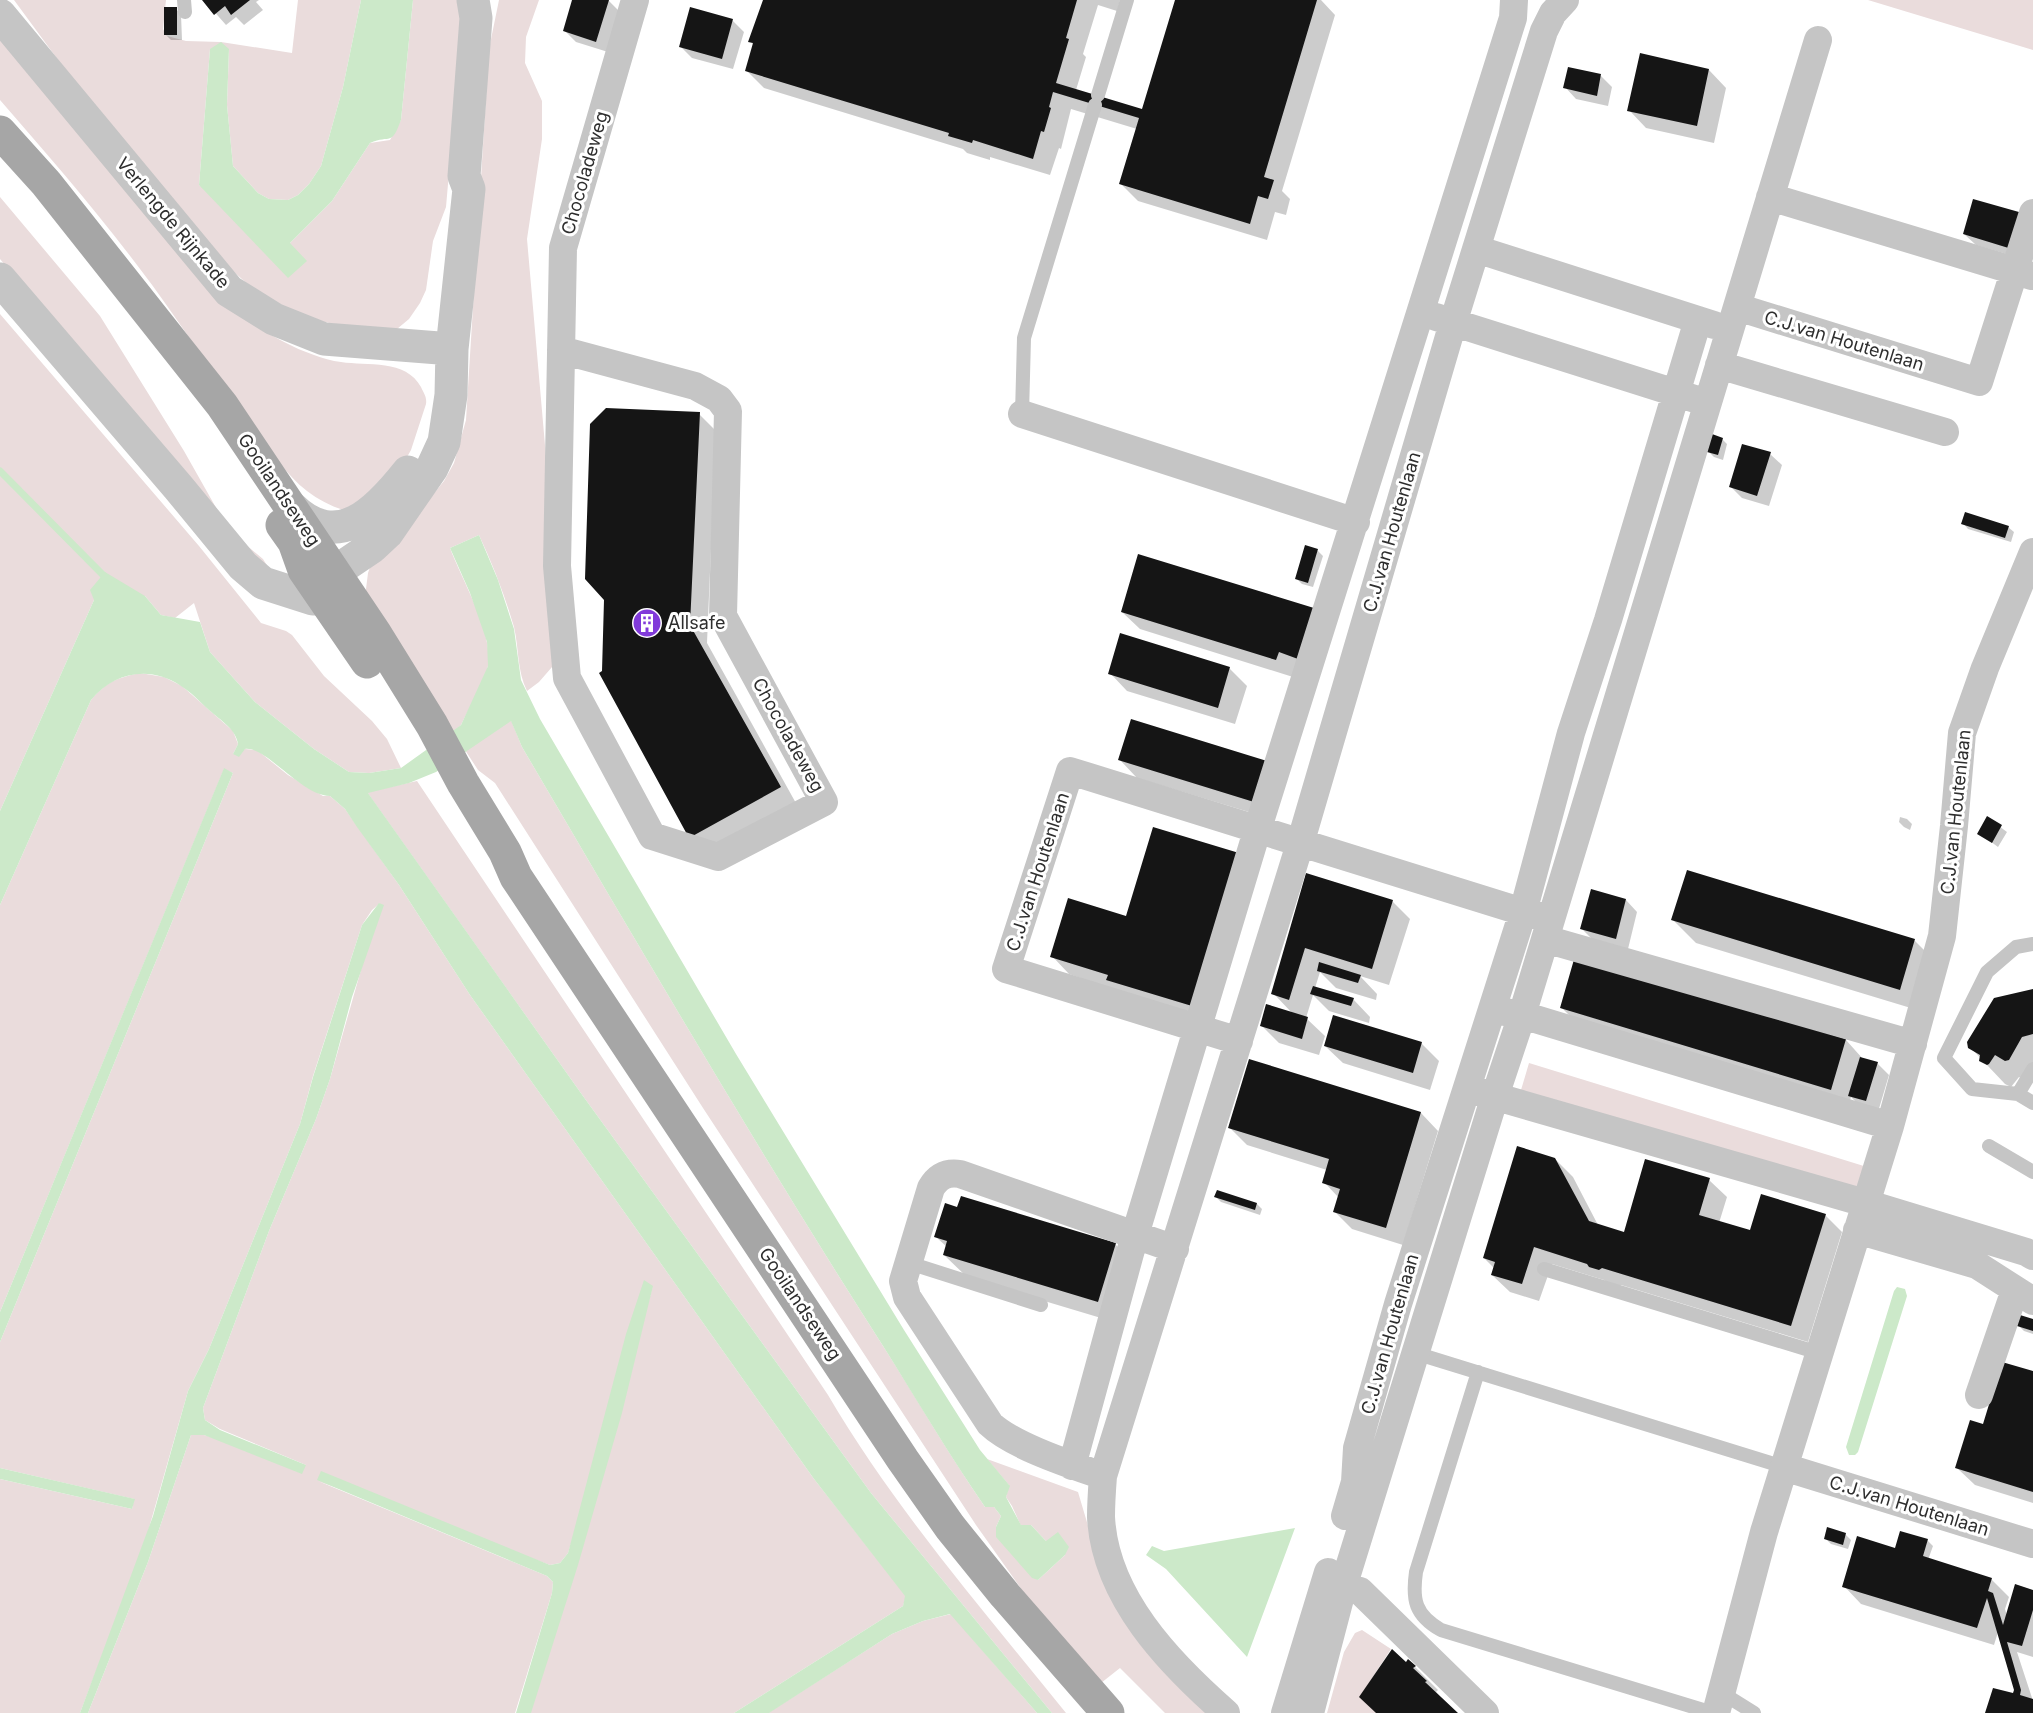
<svg xmlns="http://www.w3.org/2000/svg" width="2033" height="1713" font-family="Inter,sans-serif">
  <rect width="100%" height="100%" fill="#fff"/>
  <path fill="#eadcdc" d="M 14,0 L 166,0 L 163,29 L 167,36 L 186,41 L 221,42 L 292,53 L 298,0 L 361,0 L 343,87 L 321,166 L 309,184 L 298,195 L 288,200 L 269,199 L 258,193 L 233,166 L 227,105 L 229,49 L 210,49 L 199,185 L 290,243 L 332,201 L 370,143 L 390,140 L 401,120 L 413,0 L 464,0 L 446,207 L 433,241 L 426,290 L 420,303 L 409,319 L 397,329 L 375,333 L 311,319 L 279,304 L 252,288 L 225,264 L 61,64 Z
    M 499,0 L 539,0 L 526,37 L 525,63 L 542,101 L 542,139 L 527,239 L 560,617 L 559,659 L 539,682 L 527,691 C 517,671 519,648 514,627 C 505,596 493,565 479,535 L 450,548 C 461,578 494,634 488,666 C 484,685 469,708 461,725 L 453,732 L 365,597 L 368,573 L 375,553 L 427,502 L 444,481 L 454,463 L 466,420 L 489,49 Z
    M 1868,0 L 2033,0 L 2033,50 Z
    M 0,35 L 244,318 C 266,332 289,347 314,355 C 322,358 332,361 341,362 C 367,366 406,359 421,387 C 424,394 427,397 426,404 L 411,450 L 398,473 L 347,511 C 332,507 319,500 307,491 C 286,475 269,449 253,428 C 213,375 178,318 137,265 C 94,208 47,154 0,100 Z
    M 0,197 L 100,316 L 184,451 L 223,520 L 239,539 L 263,559 L 271,572 L 257,566 L 0,259 Z
    M 0,314 L 199,546 L 261,623 L 286,631 L 292,635 L 324,676 L 372,721 L 387,739 L 401,768 L 369,773 L 349,772 L 314,749 L 255,702 L 210,652 L 194,603 L 175,618 L 161,615 L 145,596 L 94,600 L 0,811 Z
    M 140,673 L 164,677 L 182,686 L 233,731 L 238,744 L 233,754 L 245,749 L 257,750 L 288,775 L 323,796 L 330,796 L 345,809 L 399,885 L 470,995 L 814,1479 L 906,1596 L 903,1606 L 734,1713 L 530,1713 L 653,1286 L 568,1553 L 560,1563 L 550,1565 L 318,1481 L 547,1576 L 553,1582 L 552,1593 L 515,1713 L 88,1713 L 148,1562 L 191,1435 L 204,1435 L 306,1465 L 220,1429 L 205,1420 L 203,1408 L 269,1231 L 316,1119 L 330,1079 L 380,903 L 372,910 L 362,925 L 313,1076 L 300,1124 L 209,1349 L 188,1391 L 143,1549 L 80,1713 L 0,1713 L 0,1479 L 132,1509 L 134,1499 L 0,1468 L 0,1342 L 233,773 L 224,769 L 0,1312 L 0,905 L 91,700 C 107,681 117,678 140,673 Z
    M 511,720 L 522,747 C 640,948 757,1149 883,1346 C 917,1399 949,1455 985,1507 L 994,1507 L 1001,1516 L 996,1527 L 1038,1580 L 1065,1555 L 1046,1541 L 1031,1525 L 1021,1526 L 1012,1506 L 1006,1497 L 1009,1485 L 987,1459 L 1078,1492 L 1097,1556 L 1210,1713 L 1165,1713 L 1120,1668 L 1101,1683 L 1032,1604 L 976,1525 L 703,1108 L 495,783 L 478,770 L 465,750 Z
    M 417,781 L 828,1395 C 895,1509 983,1610 1066,1713 L 1052,1713 L 871,1493 L 583,1096 L 367,792 Z
    M 1529,1063 L 1867,1167 L 1859,1189 L 1521,1090 Z
    M 951,1614 L 1037,1713 L 768,1713 L 892,1634 L 923,1621 Z
    M 1362,1630 L 1391,1649 L 1363,1692 L 1384,1713 L 1327,1713 L 1344,1652 L 1355,1633 Z"/>
  <path fill="#cce9c9" d="M 361,0 L 413,0 L 401,120 C 391,147 391,134 370,143 L 332,201 L 290,243 L 307,261 L 288,278 L 199,185 L 210,49 L 221,42 L 229,49 L 227,105 L 233,166 L 258,193 L 269,199 L 288,200 L 298,195 L 309,184 L 321,166 L 343,87 Z
    M 479,535 L 498,580 L 514,629 L 521,680 L 540,719 L 736,1054 L 904,1330 L 980,1450 L 1010,1486 L 1006,1497 L 1021,1525 L 1031,1525 L 1046,1541 L 1058,1532 L 1069,1547 L 1065,1555 L 1038,1580 L 1032,1578 L 996,1537 L 996,1527 L 1001,1516 L 994,1507 L 985,1507 C 949,1455 917,1400 883,1346 C 757,1149 640,948 522,747 L 511,721 L 436,772 L 409,783 L 368,793 L 583,1096 L 871,1493 L 1052,1713 L 1037,1713 L 950,1614 L 923,1621 L 892,1634 L 769,1713 L 734,1713 L 903,1606 L 905,1596 L 814,1479 L 470,995 L 399,885 L 357,827 L 345,809 L 330,796 C 302,796 266,746 245,749 L 239,757 L 233,754 L 238,744 C 236,729 220,720 209,710 C 200,702 191,692 181,686 C 150,665 114,672 91,700 L 0,905 L 0,811 L 94,600 L 90,590 L 105,572 L 145,596 L 161,615 L 200,622 L 210,652 L 255,702 L 314,749 L 349,772 L 369,773 L 401,768 L 461,725 L 488,666 L 487,642 L 470,593 L 450,548 Z
    M 224,768 L 233,773 L 0,1342 L 0,1312 Z
    M 379,903 L 384,905 L 352,997 L 330,1079 L 316,1119 L 269,1231 L 203,1408 L 205,1420 L 220,1430 L 306,1465 L 302,1474 L 204,1435 L 191,1435 L 148,1562 L 88,1713 L 80,1713 L 153,1516 L 188,1391 L 209,1349 L 300,1124 L 313,1077 L 362,925 Z
    M 644,1280 L 653,1286 L 622,1413 L 578,1565 L 531,1713 L 516,1713 L 552,1593 L 553,1582 L 547,1576 L 317,1480 L 321,1471 L 550,1565 L 560,1563 L 568,1553 L 626,1334 Z
    M 1897,1287 L 1905,1289 L 1907,1296 L 1858,1452 L 1855,1455 L 1849,1455 L 1846,1447 L 1894,1291 Z
    M 0,1468 L 135,1499 L 132,1509 L 0,1479 Z
    M 1295,1528 L 1247,1657 L 1166,1569 L 1146,1555 L 1152,1546 L 1164,1551 Z"/>
  <path fill="#0003" d="M 204,0 L 259,0 L 256,2 L 263,10 L 244,25 L 236,17 L 226,25 Z
    M 574,0 L 608,0 L 620,12 L 608,52 L 576,42 L 565,31 Z
    M 765,0 L 1120,0 L 1117,11 L 1098,5 L 1083,54 L 1086,57 L 1076,90 L 1143,111 L 1176,0 L 1321,0 L 1335,15 L 1282,191 L 1290,199 L 1286,215 L 1275,212 L 1267,240 L 1138,201 L 1120,183 L 1137,129 L 1071,109 L 1061,149 L 1059,148 L 1050,175 L 990,157 L 990,160 L 967,153 L 963,149 L 764,88 L 746,70 L 754,45 L 750,41 Z
    M 176,9 L 181,14 L 182,40 L 171,40 L 166,35 Z
    M 732,20 L 744,32 L 733,69 L 692,58 L 680,46 Z
    M 1709,70 L 1726,88 L 1714,143 L 1646,128 L 1629,110 Z
    M 1601,76 L 1612,87 L 1608,106 L 1576,99 L 1565,87 Z
    M 1974,201 L 2027,260 L 1976,245 L 1964,234 Z
    M 699,414 L 716,431 L 707,643 L 797,805 L 708,855 L 690,837 L 603,672 Z
    M 1722,439 L 1727,444 L 1723,460 L 1714,457 L 1709,452 Z
    M 1770,454 L 1782,465 L 1769,506 L 1742,498 L 1731,487 Z
    M 1963,523 L 2008,527 L 2014,532 L 2011,542 L 1968,529 Z
    M 1306,547 L 1318,551 L 1323,556 L 1313,587 L 1302,584 L 1296,578 Z
    M 1313,609 L 1293,677 L 1140,629 L 1122,612 Z
    M 1229,668 L 1247,686 L 1235,724 L 1127,691 L 1110,673 Z
    M 1120,760 L 1284,780 L 1272,819 L 1137,778 Z
    M 1900,817 L 1907,819 L 1912,824 L 1910,830 L 1904,827 L 1899,822 Z
    M 1988,818 L 2007,832 L 1998,847 L 1979,833 Z
    M 1688,871 L 1915,941 L 1938,964 L 1924,1012 L 1696,943 L 1673,920 Z
    M 1307,875 L 1392,901 L 1410,919 L 1389,985 L 1360,976 L 1377,994 L 1376,1000 L 1336,988 L 1320,972 L 1315,988 L 1353,999 L 1370,1017 L 1369,1023 L 1329,1011 L 1313,995 L 1306,1018 L 1325,1036 L 1319,1055 L 1279,1043 L 1261,1025 L 1293,1014 L 1273,993 Z
    M 1626,900 L 1637,912 L 1628,949 L 1593,940 L 1582,929 Z
    M 1127,918 L 1209,1023 L 1069,974 L 1052,956 Z
    M 2033,990 L 2033,1081 L 2029,1083 L 2019,1077 L 2011,1087 L 2005,1084 L 1970,1047 Z
    M 1561,1007 L 1846,1040 L 1863,1059 L 1877,1063 L 1889,1075 L 1878,1112 L 1861,1107 L 1851,1097 L 1848,1107 L 1579,1025 Z
    M 1421,1043 L 1439,1061 L 1430,1090 L 1343,1063 L 1325,1046 Z
    M 1250,1061 L 1421,1113 L 1438,1131 L 1403,1245 L 1352,1229 L 1335,1212 L 1339,1198 L 1324,1182 L 1327,1170 L 1247,1145 L 1230,1128 Z
    M 1555,1159 L 1573,1177 L 1598,1225 L 1625,1234 L 1709,1180 L 1727,1197 L 1719,1223 L 1751,1232 L 1825,1215 L 1842,1232 L 1808,1342 L 1621,1285 L 1617,1287 L 1609,1284 L 1604,1280 L 1552,1264 L 1539,1301 L 1510,1292 L 1492,1275 L 1494,1268 L 1484,1258 Z
    M 1216,1197 L 1257,1204 L 1262,1209 L 1260,1215 L 1221,1202 Z
    M 936,1237 L 1115,1244 L 1138,1268 L 1121,1324 L 968,1278 L 944,1255 L 947,1247 Z
    M 2033,1321 L 2033,1334 L 2024,1331 L 2018,1325 Z
    M 2033,1373 L 2033,1503 L 1975,1485 L 1957,1468 L 1984,1426 Z
    M 1845,1534 L 1851,1540 L 1848,1549 L 1831,1544 L 1825,1538 Z
    M 1927,1540 L 1933,1546 L 1928,1560 L 1991,1579 L 2009,1597 L 2005,1609 L 2007,1616 L 2033,1591 L 2033,1657 L 2017,1652 L 2033,1701 L 2033,1713 L 1987,1713 L 2018,1697 L 1998,1632 L 1994,1645 L 1861,1604 L 1844,1586 L 1901,1551 Z
    M 1406,1664 L 1415,1667 L 1438,1690 L 1436,1692 L 1456,1713 L 1377,1713 Z"/>
  <g fill="none" stroke-linecap="round" stroke-linejoin="round">
    <path stroke="#cce9c9" stroke-width="7" d="M 0,471 L 108,580"/>
  </g>
  <path fill="#151515" d="M 202,0 L 250,0 L 231,15 L 225,6 L 214,15 Z
    M 572,0 L 609,0 L 596,42 L 563,31 Z
    M 763,0 L 1077,0 L 1066,38 L 1069,39 L 1056,83 L 1142,109 L 1175,0 L 1317,0 L 1264,177 L 1274,180 L 1268,199 L 1258,196 L 1250,224 L 1119,184 L 1139,118 L 1053,92 L 1049,107 L 1051,108 L 1044,132 L 1041,131 L 1033,159 L 973,140 L 972,143 L 948,136 L 949,133 L 745,71 L 753,43 L 748,42 Z
    M 164,7 L 177,7 L 177,35 L 164,35 Z
    M 690,7 L 733,19 L 722,59 L 679,47 Z
    M 1640,53 L 1709,69 L 1697,126 L 1627,111 Z
    M 1568,67 L 1601,74 L 1597,96 L 1563,88 Z
    M 1973,199 L 2026,214 L 2015,250 L 1963,234 Z
    M 606,408 L 700,412 L 690,625 L 781,787 L 689,838 L 599,673 L 602,671 L 604,600 L 585,579 L 590,424 Z
    M 1712,434 L 1723,438 L 1718,455 L 1707,452 Z
    M 1742,444 L 1771,452 L 1757,496 L 1729,487 Z
    M 1965,512 L 2009,526 L 2005,538 L 1961,524 Z
    M 1305,545 L 1318,549 L 1308,583 L 1295,579 Z
    M 1138,554 L 1314,608 L 1298,659 L 1279,652 L 1276,660 L 1121,612 Z
    M 1120,633 L 1230,667 L 1218,708 L 1108,674 Z
    M 1131,719 L 1267,761 L 1254,802 L 1118,760 Z
    M 1987,816 L 2002,825 L 1992,843 L 1977,834 Z
    M 1153,827 L 1239,853 L 1192,1006 L 1106,980 L 1108,975 L 1050,957 L 1068,898 L 1126,916 Z
    M 1687,870 L 1915,939 L 1900,990 L 1671,920 Z
    M 1306,873 L 1393,900 L 1372,969 L 1305,948 L 1289,1000 L 1271,994 Z
    M 1591,889 L 1626,899 L 1616,939 L 1580,929 Z
    M 1575,956 L 1846,1039 L 1831,1090 L 1560,1008 Z
    M 1319,962 L 1361,975 L 1358,983 L 1317,971 Z
    M 1313,986 L 1354,998 L 1351,1006 L 1310,994 Z
    M 2033,989 L 2033,1034 L 2022,1037 L 2009,1060 L 2005,1061 L 1995,1055 L 1989,1064 L 1987,1065 L 1979,1061 L 1980,1055 L 1968,1048 L 1967,1042 L 1994,998 Z
    M 1266,1004 L 1308,1017 L 1302,1039 L 1260,1026 Z
    M 1333,1015 L 1422,1042 L 1413,1073 L 1324,1046 Z
    M 1860,1057 L 1878,1062 L 1866,1101 L 1848,1096 Z
    M 1249,1059 L 1421,1112 L 1386,1228 L 1333,1212 L 1340,1189 L 1322,1183 L 1329,1159 L 1228,1128 Z
    M 1517,1146 L 1555,1158 L 1589,1221 L 1624,1232 L 1645,1159 L 1710,1178 L 1699,1215 L 1750,1230 L 1761,1194 L 1826,1214 L 1791,1326 L 1602,1268 L 1599,1270 L 1589,1267 L 1587,1264 L 1534,1247 L 1522,1284 L 1491,1275 L 1495,1262 L 1483,1258 Z
    M 1217,1190 L 1257,1203 L 1255,1210 L 1214,1197 Z
    M 961,1196 L 1116,1243 L 1098,1302 L 943,1255 L 947,1241 L 934,1237 L 945,1203 L 957,1207 Z
    M 2020,1315 L 2033,1319 L 2033,1331 L 2017,1326 Z
    M 2002,1362 L 2033,1371 L 2033,1492 L 1955,1468 L 1970,1420 L 1983,1424 Z
    M 1827,1527 L 1846,1533 L 1843,1545 L 1824,1539 Z
    M 1900,1531 L 1928,1539 L 1923,1556 L 1992,1578 L 1988,1591 L 1993,1593 L 2003,1625 L 2015,1584 L 2033,1590 L 2033,1610 L 2022,1646 L 2007,1642 L 2021,1690 L 2020,1695 L 2033,1699 L 2033,1713 L 1985,1713 L 1993,1688 L 2013,1693 L 2014,1690 L 1987,1598 L 1977,1628 L 1842,1587 L 1857,1536 L 1895,1548 Z
    M 1392,1649 L 1406,1662 L 1408,1659 L 1416,1666 L 1413,1668 L 1427,1681 L 1425,1682 L 1458,1713 L 1376,1713 L 1359,1697 Z"/>
  <g fill="none" stroke-linecap="round" stroke-linejoin="round">
    <path stroke="#c5c5c5" stroke-width="14" d="M 184,0 L 185,12
      M 1098,95 L 1127,0
      M 1022,414 L 1024,338 L 1095,105
      M 2033,944 L 2016,947 L 1987,972 L 1944,1058 L 1972,1089 L 2018,1094 L 2033,1103
      M 2018,1094 L 2033,1069
      M 1989,1146 L 2033,1172
      M 909,1263 L 1041,1305
      M 1544,1269 L 1819,1353
      M 1415,1353 L 1784,1467
      M 1478,1372 L 1416,1572 C 1412,1600 1415,1615 1441,1630 L 1713,1713
      M 1722,1693 L 1754,1713"/>
    <path stroke="#c5c5c5" stroke-width="28" d="M 1770,197 L 2032,276
      M 1476,249 L 1714,325
      M 1737,307 L 1979,382 L 2033,213
      M 1436,317 L 1695,399
      M 561,350 L 695,386 L 719,399 L 728,411 L 723,616 L 824,802 L 718,857 L 652,836 L 567,678 L 557,566 L 563,248 L 635,0
      M 1719,365 L 1945,432
      M 1022,414 L 1356,522
      M 1545,939 L 1913,1044
      M 1505,1012 L 1522,1015 L 1890,1126
      M 1239,1041 L 1006,969 L 1070,771 L 1523,912 L 1540,916
      M 1476,1091 L 1865,1203 L 2026,1252 L 2033,1256
      M 1857,1230 L 1977,1265 L 2033,1301
      M 1175,1249 L 960,1174 C 947,1172 938,1176 931,1188 L 903,1281 L 907,1297 L 990,1424 C 1013,1446 1072,1465 1103,1476 C 1102,1489 1101,1504 1101,1517 C 1105,1597 1169,1663 1226,1713
      M 1979,1395 L 2015,1290
      M 1072,1466 L 1135,1235 L 1257,831 L 1513,18 L 1514,0
      M 1784,1467 L 2033,1544
      M 1103,1476 L 1300,844 L 1453,323 L 1544,31 L 1553,13 L 1565,0
      M 1345,1516 L 1355,1482 L 1357,1448 L 1398,1304 L 1523,912 L 1571,733 L 1608,620 L 1698,320
      M 1327,1582 L 1360,1591 L 1485,1713
      M 1285,1713 L 1328,1572
      M 1310,1713 L 1343,1587 L 1495,1096 L 1522,1015 L 1818,40
      M 1716,1713 L 1764,1532 L 1890,1126 L 1942,936 L 1954,826 L 1962,733 L 1985,668 L 2033,552"/>
    <path stroke="#c5c5c5" stroke-width="33" d="M 0,15 L 229,291 L 274,319 L 324,339 L 452,349
      M 0,279 L 178,487 L 243,566 L 263,583 L 313,599 L 325,598
      M 291,507 C 338,553 377,511 408,472
      M 309,559 L 319,566 L 335,572 L 372,547 L 387,533 L 432,468 L 444,442 L 451,395 L 452,349 L 469,189 L 464,176 L 476,18 L 473,0"/>
    <path stroke="#a6a6a6" stroke-width="33" d="M 0,132 L 46,183 L 222,405 L 375,633 L 432,725 L 463,783 L 505,852 L 516,877 L 903,1460 L 950,1527 L 1005,1595 L 1108,1713
      M 282,525 L 294,542 L 304,570 L 367,662"/>
  </g>
  <defs>
    <g id="building-disc" transform="scale(1.5)"><circle r="9.5" fill="#813ada" stroke="#fff"/><path d="M-4-6H4V6H1V3H-1V6H-4ZM-2.5-4.3h1.7v1.8h-1.7ZM.8-4.3h1.7v1.8H.8ZM-2.5-1h1.7V.8h-1.7ZM.8-1h1.7V.8H.8Z" fill="#fff"/></g>
  </defs>
  <g fill-rule="evenodd">
    <use href="#building-disc" x="647" y="623"/>
  </g>
  <g text-anchor="middle" stroke-width="6" stroke-linejoin="round" paint-order="stroke">
    <g font-size="18" fill="#2e2e2e" stroke="#fff">
      <text transform="translate(585 173) rotate(-74)" y="6">Chocoladeweg</text>
      <text transform="translate(173 223) rotate(50)" y="6">Verlengde Rijnkade</text>
      <text transform="translate(1844 341) rotate(17)" y="6">C.J.van Houtenlaan</text>
      <text transform="translate(279 490) rotate(56)" y="6">Gooilandseweg</text>
      <text transform="translate(1392 532) rotate(-74)" y="6">C.J.van Houtenlaan</text>
      <text transform="translate(788 735) rotate(61)" y="6">Chocoladeweg</text>
      <text transform="translate(1956 812) rotate(-84)" y="6">C.J.van Houtenlaan</text>
      <text transform="translate(1038 872) rotate(-72)" y="6">C.J.van Houtenlaan</text>
      <text transform="translate(800 1304) rotate(56)" y="6">Gooilandseweg</text>
      <text transform="translate(1390 1334) rotate(-74)" y="6">C.J.van Houtenlaan</text>
      <text transform="translate(1909 1506) rotate(17)" y="6">C.J.van Houtenlaan</text>
    </g>
    <g font-size="18" fill="#2e2e2e" stroke="#fff" text-anchor="start">
      <text x="668" y="629">Allsafe</text>
    </g>
  </g>
</svg>
